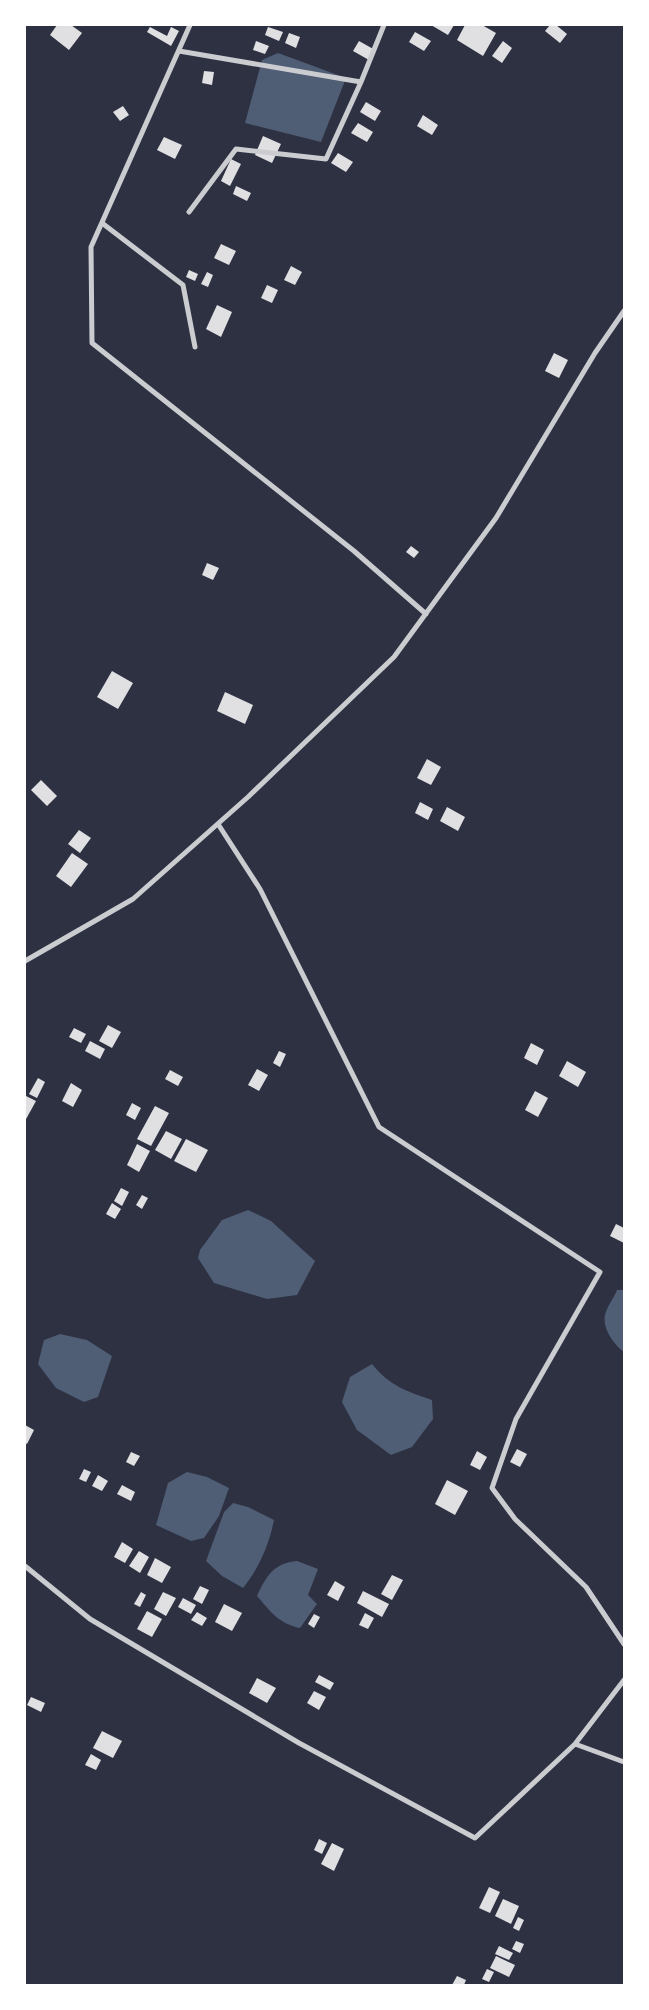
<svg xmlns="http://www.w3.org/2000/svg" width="649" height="2010" font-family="Lato,sans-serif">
  <rect width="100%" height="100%" fill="#2d3142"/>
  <path fill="#4f5d75" d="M 278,53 L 346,78 L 321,142 L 245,123 L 262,60 Z
    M 248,1210 L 271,1221 L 315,1261 L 297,1295 L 267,1299 L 214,1283 L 198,1258 L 200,1250 L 222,1220 Z
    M 617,1290 L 624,1290 L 624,1352 C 614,1345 602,1328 605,1315 C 607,1306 614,1298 617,1290 Z
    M 60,1334 L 87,1340 L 112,1356 L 98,1397 L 84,1402 L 56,1388 L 38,1364 L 44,1340 Z
    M 372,1364 C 390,1386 406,1391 432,1400 L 433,1419 L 412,1447 L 391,1455 L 357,1430 L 342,1402 L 350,1377 Z
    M 187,1472 L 207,1477 L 229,1488 L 219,1516 L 204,1538 L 191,1541 L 156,1525 L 168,1483 Z
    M 233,1503 L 248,1507 L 274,1520 C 269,1545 259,1568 243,1588 L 222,1576 L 206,1561 L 224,1512 Z
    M 297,1561 L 318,1569 L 308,1595 L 317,1604 L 300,1628 C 279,1624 270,1611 257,1596 C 266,1576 274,1563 297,1561 Z"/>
  <path fill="#e0e0e3" d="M 57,25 L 71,25 L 82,33 L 69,50 L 50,35 Z
    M 431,25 L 454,25 L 448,35 Z
    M 465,25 L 482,25 L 496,33 L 483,56 L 457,40 Z
    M 550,25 L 556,25 L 567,34 L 560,43 L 545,31 Z
    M 150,27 L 167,36 L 171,27 L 179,31 L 171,46 L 147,32 Z
    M 268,27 L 283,32 L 279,41 L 265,35 Z
    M 415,32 L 431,41 L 424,51 L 409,42 Z
    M 289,33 L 300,37 L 296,48 L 285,43 Z
    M 256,41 L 269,46 L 265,54 L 253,50 Z
    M 359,41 L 375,50 L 369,60 L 353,51 Z
    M 503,41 L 512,48 L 502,63 L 492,56 Z
    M 204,71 L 214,72 L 212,85 L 202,83 Z
    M 366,102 L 381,111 L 375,121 L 360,112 Z
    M 123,106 L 129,115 L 120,121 L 113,112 Z
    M 423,115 L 438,125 L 432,135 L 417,126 Z
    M 358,123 L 373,132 L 367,142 L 351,133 Z
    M 263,136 L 281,144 L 272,163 L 255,155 Z
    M 164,137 L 182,145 L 175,159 L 157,150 Z
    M 338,153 L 353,162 L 346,172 L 331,163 Z
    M 231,159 L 241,164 L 230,186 L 221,181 Z
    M 236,186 L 251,193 L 247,201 L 233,194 Z
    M 221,244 L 236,251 L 229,265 L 214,258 Z
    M 291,266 L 302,272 L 295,285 L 284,280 Z
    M 189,270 L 198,274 L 195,281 L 186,277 Z
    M 207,272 L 213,275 L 208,287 L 201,284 Z
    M 267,285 L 278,290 L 272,303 L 261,298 Z
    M 217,305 L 232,312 L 221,337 L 206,329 Z
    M 554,353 L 568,360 L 559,378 L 545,371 Z
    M 411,546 L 419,552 L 414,558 L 406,552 Z
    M 207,563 L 219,568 L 213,580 L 202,575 Z
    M 112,671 L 133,683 L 118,709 L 97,697 Z
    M 225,692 L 253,705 L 245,724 L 217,711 Z
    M 427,759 L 441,767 L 431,785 L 417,778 Z
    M 41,780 L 57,796 L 47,806 L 31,790 Z
    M 420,802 L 433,809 L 428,820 L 415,813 Z
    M 447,807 L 465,817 L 458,831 L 440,821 Z
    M 79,830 L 91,838 L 80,853 L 68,844 Z
    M 72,853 L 88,864 L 71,887 L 56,876 Z
    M 108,1025 L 121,1032 L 112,1048 L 99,1041 Z
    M 74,1028 L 86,1034 L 81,1043 L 69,1037 Z
    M 90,1041 L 105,1049 L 100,1059 L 85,1051 Z
    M 531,1043 L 544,1050 L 537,1065 L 524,1058 Z
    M 279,1051 L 286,1054 L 280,1067 L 273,1063 Z
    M 567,1061 L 586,1072 L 578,1087 L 559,1076 Z
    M 257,1069 L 268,1075 L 259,1091 L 248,1085 Z
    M 170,1070 L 183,1077 L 178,1086 L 165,1079 Z
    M 38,1078 L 45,1082 L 37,1098 L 29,1094 Z
    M 71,1083 L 82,1090 L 73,1107 L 62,1101 Z
    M 535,1091 L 548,1098 L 538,1117 L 525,1110 Z
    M 26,1096 L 36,1101 L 25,1121 L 25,1098 Z
    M 132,1103 L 141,1108 L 135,1120 L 126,1115 Z
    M 155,1106 L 169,1113 L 151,1146 L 137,1139 Z
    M 166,1131 L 182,1139 L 171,1159 L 155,1150 Z
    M 186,1139 L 208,1150 L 196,1172 L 174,1161 Z
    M 137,1144 L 150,1151 L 139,1172 L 127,1165 Z
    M 121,1188 L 129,1192 L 122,1206 L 114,1201 Z
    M 142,1195 L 148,1198 L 142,1209 L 136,1205 Z
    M 112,1203 L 121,1209 L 115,1219 L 106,1214 Z
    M 616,1224 L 624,1228 L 624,1243 L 610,1236 Z
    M 25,1425 L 34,1430 L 27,1444 L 25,1443 Z
    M 517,1449 L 527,1454 L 520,1467 L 510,1462 Z
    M 477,1451 L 487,1457 L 480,1470 L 470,1465 Z
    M 131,1452 L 140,1456 L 134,1466 L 126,1462 Z
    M 84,1469 L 91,1472 L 86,1482 L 79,1479 Z
    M 98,1475 L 108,1481 L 102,1491 L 92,1486 Z
    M 447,1480 L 468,1491 L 455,1515 L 435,1504 Z
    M 122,1485 L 135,1492 L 131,1501 L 117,1494 Z
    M 122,1542 L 133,1549 L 125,1563 L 114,1557 Z
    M 139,1551 L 149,1557 L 140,1573 L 129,1566 Z
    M 155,1558 L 171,1567 L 162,1583 L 147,1575 Z
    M 392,1575 L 403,1580 L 392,1600 L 381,1594 Z
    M 335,1581 L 345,1587 L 338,1601 L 327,1595 Z
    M 200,1586 L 209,1590 L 202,1604 L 193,1599 Z
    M 363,1591 L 389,1604 L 382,1617 L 357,1603 Z
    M 141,1592 L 146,1595 L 140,1607 L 134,1604 Z
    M 163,1592 L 176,1598 L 166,1616 L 154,1609 Z
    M 183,1598 L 196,1605 L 191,1614 L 178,1607 Z
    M 224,1604 L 242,1613 L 232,1631 L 215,1622 Z
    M 147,1611 L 162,1619 L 152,1637 L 137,1629 Z
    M 197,1612 L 207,1618 L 202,1626 L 191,1620 Z
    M 365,1613 L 374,1618 L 368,1629 L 359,1625 Z
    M 314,1614 L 320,1617 L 314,1628 L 308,1624 Z
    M 319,1675 L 334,1683 L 330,1690 L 315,1682 Z
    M 257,1678 L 276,1688 L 267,1703 L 249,1693 Z
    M 314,1691 L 326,1697 L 319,1710 L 307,1703 Z
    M 31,1697 L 45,1703 L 41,1712 L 27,1705 Z
    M 102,1731 L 122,1741 L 113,1758 L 93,1748 Z
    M 91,1754 L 101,1760 L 96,1770 L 85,1765 Z
    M 319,1839 L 327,1843 L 322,1854 L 314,1850 Z
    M 332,1843 L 344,1849 L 334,1871 L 321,1864 Z
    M 489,1887 L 500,1892 L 490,1913 L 479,1908 Z
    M 503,1899 L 519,1906 L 511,1924 L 495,1916 Z
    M 518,1917 L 524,1920 L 519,1931 L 513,1928 Z
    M 516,1941 L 524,1944 L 520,1953 L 512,1949 Z
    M 499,1946 L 513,1953 L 509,1960 L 495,1954 Z
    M 496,1956 L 515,1965 L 509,1977 L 490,1968 Z
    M 487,1969 L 494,1972 L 489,1982 L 482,1979 Z
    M 457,1976 L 466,1980 L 464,1985 L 452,1985 Z"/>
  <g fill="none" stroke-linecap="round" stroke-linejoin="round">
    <path stroke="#caccd0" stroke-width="5" d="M 190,25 L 91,247 L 92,343 L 354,551 L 426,614
      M 179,51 L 361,82 L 326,159 L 236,149 L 189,212
      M 361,82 L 384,25
      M 102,223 L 183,285 L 195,347
      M 218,824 L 260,889 L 379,1127 L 600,1272 L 516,1419 L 492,1488 L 515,1519 L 586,1587 L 624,1644
      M 25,961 L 133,899 L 248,797 L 394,657 L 496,518 L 595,353 L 624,311
      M 25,1566 L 90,1619 L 299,1743 L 475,1838 L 575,1744 L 624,1762
      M 575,1744 L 624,1680"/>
  </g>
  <rect width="649" height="2010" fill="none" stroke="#ffffff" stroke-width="52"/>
</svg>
